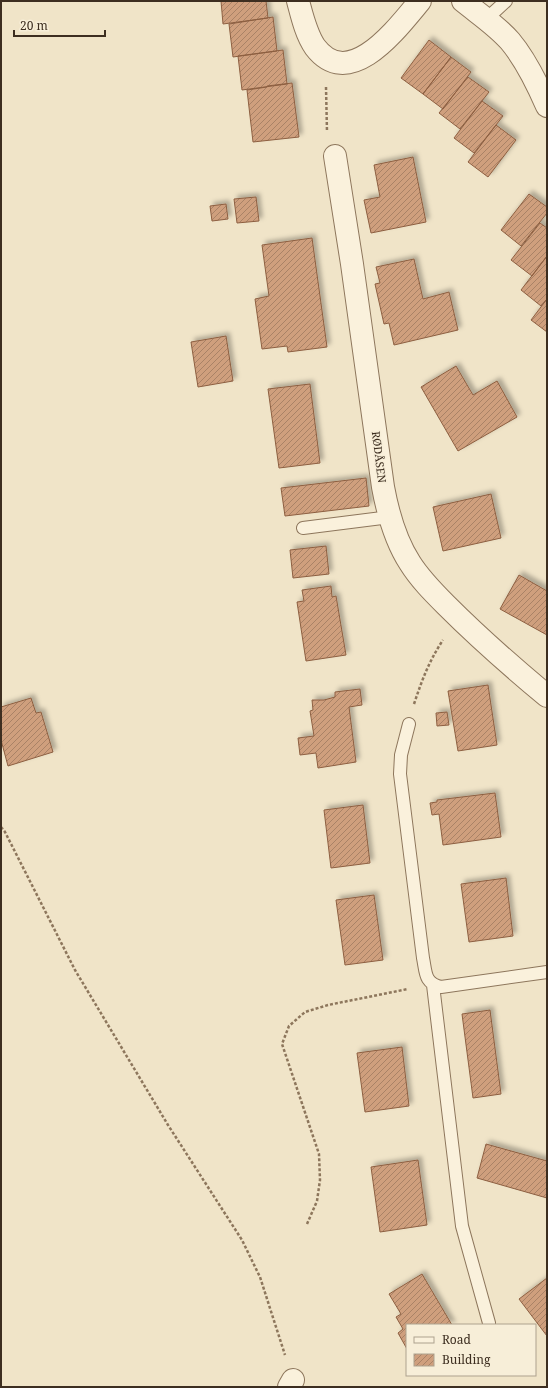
<svg xmlns="http://www.w3.org/2000/svg" width="548" height="1388" font-family="'Noto Serif',serif">
  <defs>
    <pattern id="building-hatch" width="6" height="6" patternUnits="userSpaceOnUse"><rect width="6" height="6" fill="#cf9f7d"/><path d="M-1 1l2-2M0 6l6-6M5 7l2-2" fill="none" stroke="#a98266"/></pattern>
    <filter id="shadow"><feDropShadow dx="3.5" dy="-3.5" stdDeviation="2" flood-color="#0004"/></filter>
  </defs>
  <rect width="100%" height="100%" fill="#f0e4c8"/>
  <path fill="url(#building-hatch)" stroke="#8d5f41" filter="url(#shadow)" d="M 221,1 L 266,1 L 268,18 L 223,24 Z
    M 273,17 L 277,51 L 233,57 L 229,24 Z
    M 429,40 L 451,57 L 423,94 L 401,78 Z
    M 283,50 L 287,84 L 242,90 L 238,56 Z
    M 451,57 L 471,72 L 443,109 L 423,94 Z
    M 468,77 L 489,92 L 460,129 L 439,113 Z
    M 292,83 L 299,137 L 253,142 L 247,90 L 267,87 L 267,86 Z
    M 482,101 L 503,116 L 474,153 L 454,138 Z
    M 496,125 L 516,140 L 488,177 L 468,162 Z
    M 413,157 L 426,222 L 371,233 L 364,200 L 380,197 L 374,165 Z
    M 529,194 L 547,207 L 547,213 L 521,246 L 501,230 Z
    M 256,197 L 259,221 L 237,223 L 234,199 Z
    M 226,204 L 228,219 L 212,221 L 210,206 Z
    M 540,223 L 547,228 L 547,256 L 532,276 L 511,260 Z
    M 312,238 L 327,347 L 288,352 L 287,346 L 262,349 L 255,299 L 269,296 L 262,245 Z
    M 547,256 L 547,299 L 541,306 L 521,290 Z
    M 414,259 L 423,299 L 449,292 L 458,330 L 394,345 L 389,323 L 384,324 L 375,284 L 380,283 L 376,267 Z
    M 547,299 L 547,332 L 531,320 Z
    M 226,336 L 233,381 L 198,387 L 191,342 Z
    M 456,366 L 473,395 L 497,381 L 517,417 L 458,451 L 421,387 Z
    M 310,384 L 320,463 L 279,468 L 268,389 Z
    M 366,478 L 369,506 L 285,516 L 281,488 Z
    M 491,494 L 501,538 L 443,551 L 433,507 Z
    M 326,546 L 329,574 L 293,578 L 290,550 Z
    M 519,575 L 547,591 L 547,635 L 500,609 Z
    M 331,586 L 332,597 L 336,596 L 346,655 L 306,661 L 297,602 L 304,601 L 302,590 Z
    M 488,685 L 497,745 L 458,751 L 448,691 Z
    M 360,689 L 362,705 L 349,707 L 356,762 L 318,768 L 316,753 L 300,755 L 298,738 L 314,736 L 310,711 L 313,710 L 312,700 L 324,700 L 335,697 L 335,692 Z
    M 31,698 L 36,713 L 41,712 L 53,752 L 8,766 L 1,740 L 1,707 Z
    M 447,712 L 449,725 L 437,726 L 436,713 Z
    M 495,793 L 501,837 L 443,845 L 439,814 L 432,815 L 430,803 L 437,802 L 437,800 Z
    M 363,805 L 370,863 L 331,868 L 324,810 Z
    M 506,878 L 513,936 L 469,942 L 461,884 Z
    M 374,895 L 383,960 L 345,965 L 336,900 Z
    M 490,1010 L 501,1094 L 473,1098 L 462,1014 Z
    M 402,1047 L 409,1106 L 365,1112 L 357,1053 Z
    M 486,1144 L 547,1161 L 547,1198 L 477,1178 Z
    M 418,1160 L 427,1225 L 380,1232 L 371,1167 Z
    M 422,1274 L 452,1325 L 407,1325 L 407,1349 L 398,1333 L 403,1329 L 396,1317 L 401,1314 L 389,1294 Z
    M 547,1278 L 547,1336 L 519,1299 Z"/>
  <g fill="none" stroke-linecap="round" stroke-linejoin="round">
    <g stroke="#8d765c" stroke-width="14">
      <path id="service" d="M 488,20 L 494,12 L 506,1
        M 303,528 L 390,517
        M 409,724 L 401,755 L 400,774 L 423,958 C 426,972 424,983 441,987 L 547,972
        M 433,985 L 462,1226 L 489,1323"/>
    </g>
    <g stroke="#8d765c" stroke-width="24">
      <path id="minor" d="M 298,1 C 302,16 306,34 315,47 C 350,93 398,27 420,1
        M 463,1 C 479,14 497,26 510,41 C 526,60 537,83 547,106
        M 335,156 L 352,264 L 383,487 C 388,514 395,540 410,563 C 420,579 433,592 446,605 C 478,637 512,667 547,696
        M 289,1387 L 293,1380"/>
    </g>
    <path stroke="#8d765c" stroke-width="2.5" stroke-dasharray="3 2" stroke-linecap="butt" d="M 326,87 L 327,132
      M 414,704 C 422,680 429,661 443,640
      M 1,827 L 5,832 L 75,970 L 168,1125 L 242,1240 L 260,1277 L 285,1355
      M 307,1224 L 317,1201 L 320,1180 L 319,1154 L 282,1044 L 289,1026 L 305,1012 L 328,1005 L 408,989"/>
    <use href="#service" stroke="#faf1dc" stroke-width="12"/>
    <use href="#minor" stroke="#faf1dc" stroke-width="22"/>
  </g>
  <g text-anchor="middle" stroke-width="3" stroke-linejoin="round" paint-order="stroke">
    <g font-size="11" fill="#3d2e20" stroke="#f7eed8">
      <text transform="translate(379 457) rotate(83)" y="4">RØDÅSEN</text>
    </g>
  </g>
  <rect width="548" height="1388" fill="none" stroke="#3d2e20" stroke-width="4"/>
  <rect x="406" y="1324" width="130" height="52" fill="#f7eed8" stroke="#ada18e"/>
  <rect x="414" y="1337" width="20" height="6" fill="#faf1dc" stroke="#ada18e"/>
  <text x="442" y="1344" font-size="12" fill="#3d2e20">Road</text>
  <rect x="414" y="1354" width="20" height="12" fill="url(#building-hatch)" stroke="#ada18e"/>
  <text x="442" y="1364" font-size="12" fill="#3d2e20">Building</text>
  <path d="M14 30v6h91v-6" fill="none" stroke="#3d2e20" stroke-width="2"/>
  <text x="20" y="30" font-size="12" fill="#3d2e20" stroke="#f7eed8" stroke-width="3" paint-order="stroke">20 m</text>
</svg>
